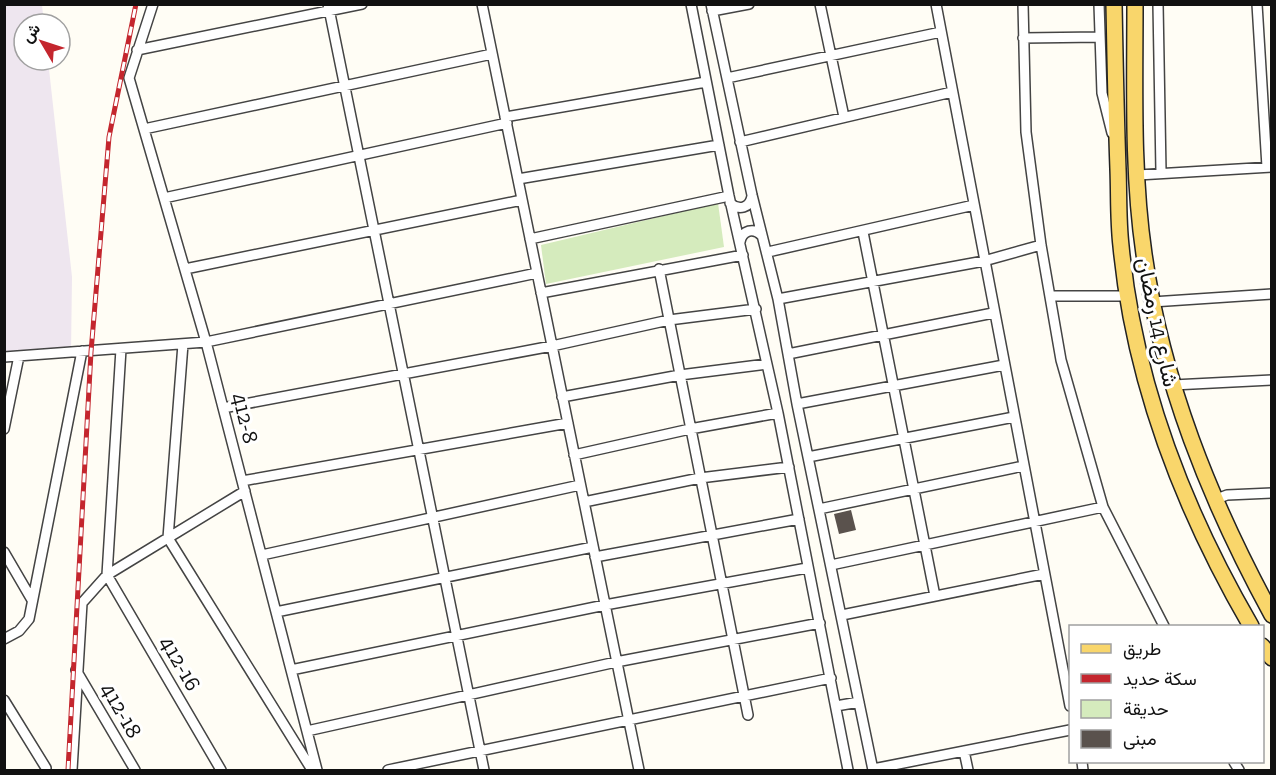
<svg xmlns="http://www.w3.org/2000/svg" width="1276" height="775" font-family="'Zilla Slab',Vazirmatn,serif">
  <rect width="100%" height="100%" fill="#fffdf5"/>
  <path fill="#eee6ef" d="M 5,5 L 42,5 L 44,24 L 24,24 L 24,60 L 48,60 L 72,277 L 71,352 L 5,358 Z"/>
  <path fill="#d5ebbd" d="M 718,203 L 724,247 L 546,284 L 541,245 Z"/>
  <path fill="#5a524d" d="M 851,510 L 856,530 L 839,534 L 834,514 Z"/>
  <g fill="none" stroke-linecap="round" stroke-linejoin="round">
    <g stroke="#444" stroke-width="12">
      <path id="street" d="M 153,4 L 129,78 L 206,342 L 317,770
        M 328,4 L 484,770
        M 482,4 L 639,770
        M 691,4 L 729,196 L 778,413 L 848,770
        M 711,4 L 752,195 L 778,299 L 797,404 L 873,770
        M 820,4 L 844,117
        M 936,4 L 1070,706
        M 1023,4 L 1026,132 L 1041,245 L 1061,360 L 1103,507 L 1164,626
        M 1099,4 L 1102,93 L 1112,133
        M 1158,4 L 1161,172
        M 1257,4 L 1267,167
        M 712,11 L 749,4
        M 1023,38 L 1100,37
        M 137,50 L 362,4
        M 727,78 L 941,32
        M 505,117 L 706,82
        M 144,129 L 492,54
        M 740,142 L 952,92
        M 1138,175 L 1272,167
        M 518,179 L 719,145
        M 164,198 L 507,123
        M 730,203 C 739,211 750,208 752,196
        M 863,232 L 935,596
        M 530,239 L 729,196
        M 740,242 C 742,230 754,227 762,236
        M 768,252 L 974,205
        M 185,269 L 522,200
        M 659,269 L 748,715
        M 541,293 L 743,255
        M 1050,296 L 1128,296
        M 778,299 L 984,261 L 1041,245
        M 1152,302 L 1272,294
        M 183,344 L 168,538 L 312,770
        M 121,349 L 107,575 L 221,770
        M 788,354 L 993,313
        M 4,357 L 206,342 L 537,273
        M 1173,385 L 1272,380
        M 562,397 L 680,375 L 767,364
        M 797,404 L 1004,365
        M 223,408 L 552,346 L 669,320 L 756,309
        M 4,429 L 19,356
        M 574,455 L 690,429 L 778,413
        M 808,457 L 1014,417
        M 242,481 L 568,423
        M 1214,500 L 1227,495 L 1272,493
        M 584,502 L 700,478 L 789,467
        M 819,509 L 1023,466
        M 4,552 L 32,600
        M 262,555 L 580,485
        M 595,557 L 799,519
        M 831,565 L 1103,507
        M 276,612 L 593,547
        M 842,615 L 1044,574
        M 4,639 L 19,631 L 29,619 L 82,351
        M 76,670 L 135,770
        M 291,670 L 605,605 L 807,568
        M 4,700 L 46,768
        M 836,706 L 859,702
        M 307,731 L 616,662 L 820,623
        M 964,751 L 968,770
        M 1082,762 L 1083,770
        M 1234,762 L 1239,770
        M 873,769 L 1070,730
        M 72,770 L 82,603 L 107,575 L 245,491
        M 388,770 L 831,678"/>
    </g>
    <g stroke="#222" stroke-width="18">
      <path id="primary" d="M 1114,4 C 1115,59 1116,114 1118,169 C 1119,194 1118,220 1121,246 C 1134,382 1183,509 1251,626
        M 1135,4 C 1135,87 1132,172 1144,254 C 1162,382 1210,501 1272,615
        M 1262,646 L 1272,658"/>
    </g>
    <use href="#street" stroke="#fff" stroke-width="9"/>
    <use href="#primary" stroke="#f9d66b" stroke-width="15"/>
    <g stroke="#c4262e" stroke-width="5">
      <path id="rail" d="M 68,770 L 91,352 L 109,137 L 136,4"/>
    </g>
    <use href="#rail" stroke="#fff" stroke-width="3" stroke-dasharray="9" stroke-linecap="butt"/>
  </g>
  <g text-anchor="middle" stroke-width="6" stroke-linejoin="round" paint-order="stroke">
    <g font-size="22" fill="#111" stroke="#fff">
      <text transform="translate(1158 322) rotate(78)" y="8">شارع 14 رمضان</text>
      <text transform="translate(246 418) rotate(76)" y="8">412-8</text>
      <text transform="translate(181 663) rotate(60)" y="8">412-16</text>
      <text transform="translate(122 710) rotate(60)" y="8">412-18</text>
    </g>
  </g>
  <rect width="1276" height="775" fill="none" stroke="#111111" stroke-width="12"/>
  <rect x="1069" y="625" width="195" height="138" fill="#ffffff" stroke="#a0a0a0" stroke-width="1.5"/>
  <rect x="1081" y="644" width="30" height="9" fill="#f9d66b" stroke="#a0a0a0" stroke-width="1.5"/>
  <text x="1123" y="655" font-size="18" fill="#111111">طريق</text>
  <rect x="1081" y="674" width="30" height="9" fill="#c4262e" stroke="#a0a0a0" stroke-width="1.5"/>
  <text x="1123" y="685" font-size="18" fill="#111111">سكة حديد</text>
  <rect x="1081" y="700" width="30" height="18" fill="#d5ebbd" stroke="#a0a0a0" stroke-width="1.5"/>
  <text x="1123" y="715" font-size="18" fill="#111111">حديقة</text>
  <rect x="1081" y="730" width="30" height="18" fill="#5a524d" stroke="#a0a0a0" stroke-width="1.5"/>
  <text x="1123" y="745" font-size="18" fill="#111111">مبنى</text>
  <g transform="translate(42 42) rotate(309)"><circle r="28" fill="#ffffff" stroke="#a0a0a0" stroke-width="1.5"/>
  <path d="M0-4.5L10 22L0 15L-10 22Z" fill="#c4262e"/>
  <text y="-9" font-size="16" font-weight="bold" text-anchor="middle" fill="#111111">ش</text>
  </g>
</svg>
